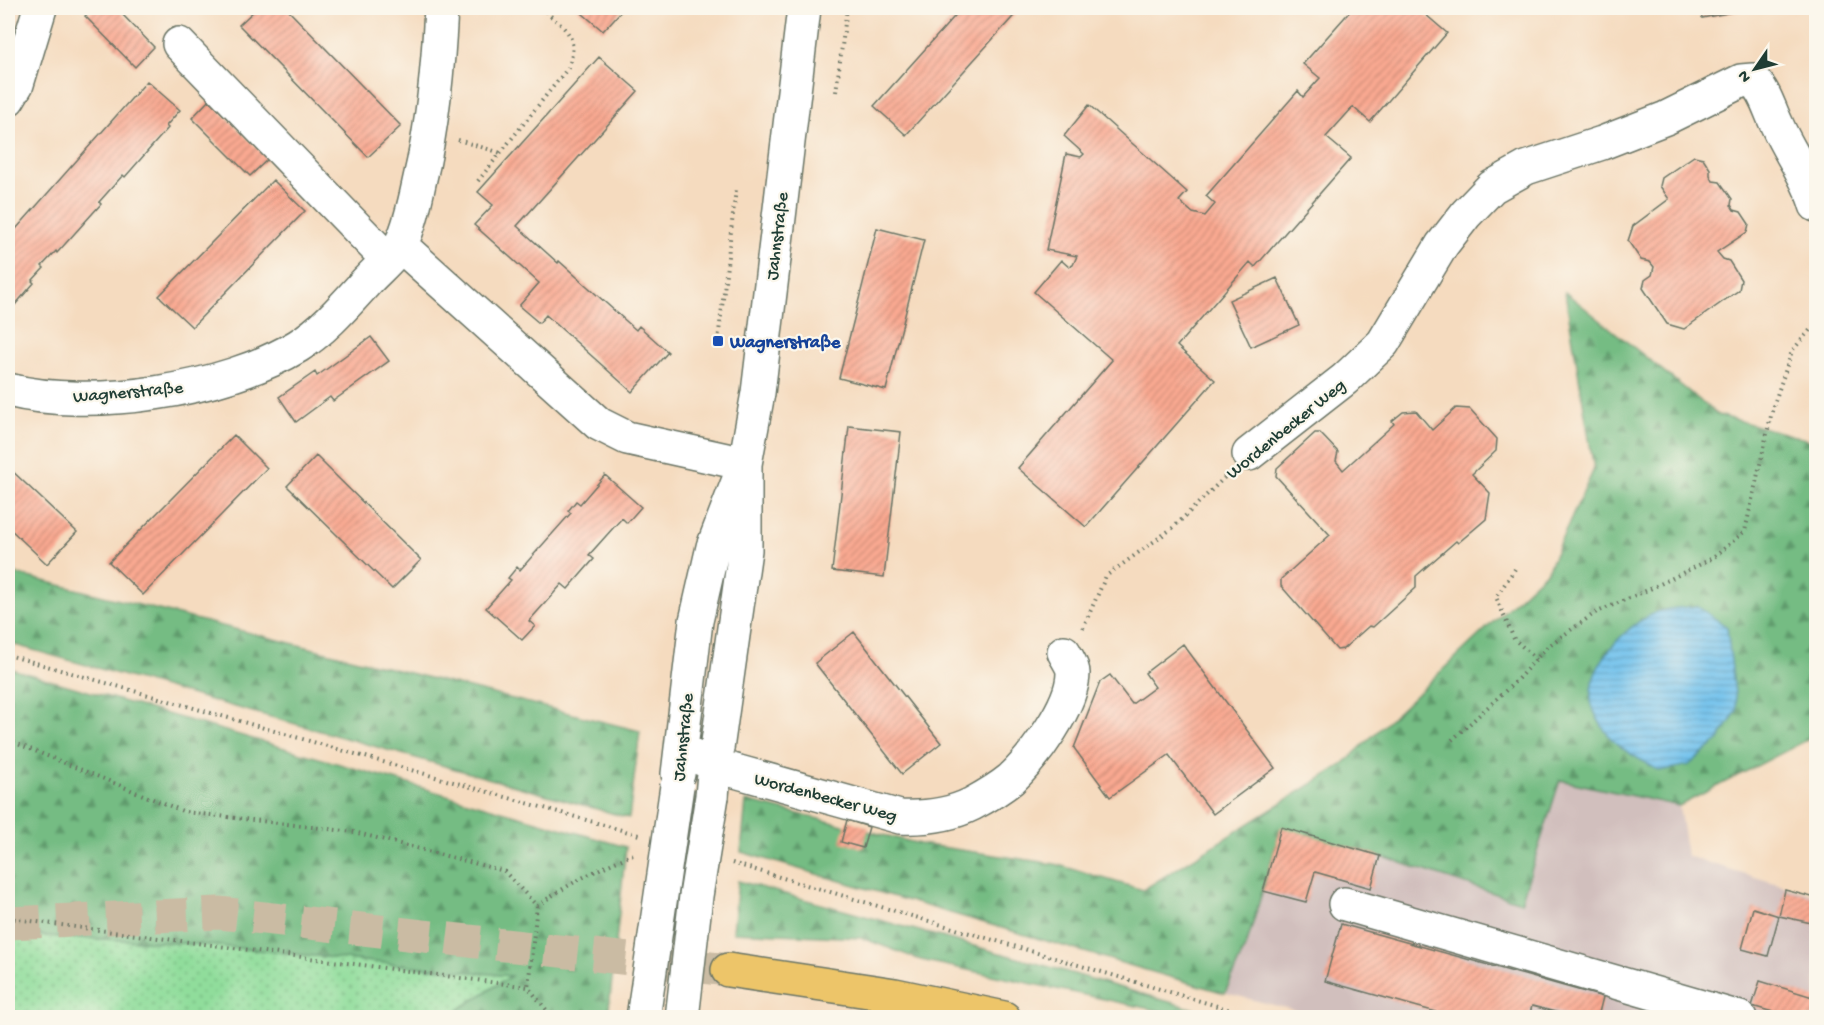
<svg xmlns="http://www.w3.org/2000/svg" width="1824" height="1025" font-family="'Gochi Hand',sans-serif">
  <defs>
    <pattern id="grass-dots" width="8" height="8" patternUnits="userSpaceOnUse" patternTransform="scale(1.5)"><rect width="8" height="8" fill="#90dd9b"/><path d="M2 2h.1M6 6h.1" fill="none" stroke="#75b47f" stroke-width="1.8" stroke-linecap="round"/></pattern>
    <pattern id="forest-firs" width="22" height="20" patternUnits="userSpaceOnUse" patternTransform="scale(1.5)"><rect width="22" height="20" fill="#74bc83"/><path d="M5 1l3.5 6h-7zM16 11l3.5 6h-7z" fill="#5f9a6c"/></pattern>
    <pattern id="water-rules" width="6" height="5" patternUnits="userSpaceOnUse" patternTransform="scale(1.5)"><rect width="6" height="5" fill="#72c2ed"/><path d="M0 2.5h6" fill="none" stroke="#5d9fc1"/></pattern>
    <pattern id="building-hatch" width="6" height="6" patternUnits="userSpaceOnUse" patternTransform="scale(1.5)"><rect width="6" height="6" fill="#faa991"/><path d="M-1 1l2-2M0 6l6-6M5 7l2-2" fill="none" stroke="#ca8b77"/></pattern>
  </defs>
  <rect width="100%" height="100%" fill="#fbf7ec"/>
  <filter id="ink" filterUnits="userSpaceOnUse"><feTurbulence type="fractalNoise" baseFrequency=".0167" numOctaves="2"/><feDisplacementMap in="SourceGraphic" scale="12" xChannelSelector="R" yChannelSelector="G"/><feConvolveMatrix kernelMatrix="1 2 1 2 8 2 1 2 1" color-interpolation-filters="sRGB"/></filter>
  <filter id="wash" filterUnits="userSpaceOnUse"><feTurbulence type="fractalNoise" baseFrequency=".008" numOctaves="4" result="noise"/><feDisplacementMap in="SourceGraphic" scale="24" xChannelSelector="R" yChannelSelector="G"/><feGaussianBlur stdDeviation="1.35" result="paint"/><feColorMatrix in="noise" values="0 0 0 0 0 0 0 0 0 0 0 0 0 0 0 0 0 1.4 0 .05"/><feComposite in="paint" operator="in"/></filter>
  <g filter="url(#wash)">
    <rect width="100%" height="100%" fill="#f5dbbf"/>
    <path fill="#d1bfbd" d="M 1560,780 L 1679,806 L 1687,856 L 1816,896 L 1816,1017 L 1325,1018 L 1226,993 L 1247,943 L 1281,827 L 1380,856 Z"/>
    <path fill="url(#grass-dots)" stroke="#588d68" stroke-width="1.5" d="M 8,934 L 199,944 L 512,976 L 447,1017 L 8,1017 Z"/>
    <path fill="url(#forest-firs)" stroke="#4a7c5c" stroke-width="1.5" d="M 1565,292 L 1718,415 L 1816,442 L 1816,674 L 1809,739 L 1679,806 L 1560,780 L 1521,902 L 1380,856 L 1281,828 L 1247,943 L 1225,993 L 741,852 L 746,801 L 920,844 L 1055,864 L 1143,890 L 1342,765 L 1547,571 L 1594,469 Z
      M 8,572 L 640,731 L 629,818 L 8,643 Z
      M 8,668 L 626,847 L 608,1017 L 447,1017 L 511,976 L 199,944 L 8,934 Z
      M 738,881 L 1050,967 L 1221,1017 L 1188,1017 L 921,960 L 862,938 L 733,932 Z"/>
    <path fill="url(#water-rules)" stroke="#488090" stroke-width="1.5" d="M 1697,606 L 1727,627 L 1737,710 L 1719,740 L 1689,765 L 1659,771 C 1639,758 1614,748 1602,726 C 1598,720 1592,708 1591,701 C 1587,665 1629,621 1660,611 C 1671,607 1685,608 1697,606 Z"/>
    <g id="blocks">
      <path fill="url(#building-hatch)" d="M 94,8 L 126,8 L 121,13 L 154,47 L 135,67 L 85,16 Z
        M 257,8 L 286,8 L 401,126 L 368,157 L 239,25 Z
        M 576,8 L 624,8 L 603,31 Z
        M 962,8 L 1021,8 L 906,135 L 874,106 Z
        M 1353,8 L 1418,8 L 1447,33 L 1370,122 L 1353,107 L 1326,137 L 1351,158 L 1255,267 L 1250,262 L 1177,346 L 1215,380 L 1086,527 L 1018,468 L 1112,360 L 1034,292 L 1061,260 L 1069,267 L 1073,265 L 1077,256 L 1046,250 L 1066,154 L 1081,157 L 1084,154 L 1064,136 L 1089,105 L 1187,192 L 1179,201 L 1193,213 L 1205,216 L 1215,204 L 1206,196 L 1298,91 L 1303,97 L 1320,78 L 1303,64 Z
        M 1700,8 L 1748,8 L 1748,9 L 1702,18 Z
        M 599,57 L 638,91 L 517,226 L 558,263 L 559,261 L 636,330 L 639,326 L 668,352 L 632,392 L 546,315 L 539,323 L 519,306 L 539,283 L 474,225 L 493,205 L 478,192 Z
        M 147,81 L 180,110 L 166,126 L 168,128 L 125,177 L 123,175 L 99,202 L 101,204 L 57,253 L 56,251 L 42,266 L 44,268 L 32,281 L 34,283 L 8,313 L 8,238 Z
        M 209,100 L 268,159 L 250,176 L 192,118 Z
        M 1694,156 L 1703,158 L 1710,169 L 1710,175 L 1713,181 L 1720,182 L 1732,199 L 1731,205 L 1734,210 L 1741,212 L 1749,224 L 1747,232 L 1717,252 L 1723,259 L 1729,261 L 1741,280 L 1739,290 L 1684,329 L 1667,324 L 1643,288 L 1645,280 L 1652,275 L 1654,267 L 1650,262 L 1641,260 L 1628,241 L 1633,226 L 1669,199 L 1660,186 L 1662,178 Z
        M 273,180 L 305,211 L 192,327 L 159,296 Z
        M 877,228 L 924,240 L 886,390 L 839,378 Z
        M 1277,278 L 1299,325 L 1251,347 L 1229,300 Z
        M 371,337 L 389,361 L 333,401 L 330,397 L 296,422 L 279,397 L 315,372 L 317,376 Z
        M 1456,408 L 1470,409 L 1497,439 L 1496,451 L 1472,474 L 1490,493 L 1486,519 L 1458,543 L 1456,541 L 1416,576 L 1416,588 L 1373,627 L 1369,626 L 1343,649 L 1337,650 L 1281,586 L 1281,579 L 1330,535 L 1276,476 L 1277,468 L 1315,433 L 1320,433 L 1338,452 L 1336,461 L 1343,470 L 1394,424 L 1392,421 L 1403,412 L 1416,411 L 1432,430 Z
        M 849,426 L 901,432 L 884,577 L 832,571 Z
        M 234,435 L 267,468 L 143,595 L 109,562 Z
        M 316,456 L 421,560 L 392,589 L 287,486 Z
        M 8,467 L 77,532 L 47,564 L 8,527 Z
        M 605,475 L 641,507 L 627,523 L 622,518 L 589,555 L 594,559 L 568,589 L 562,584 L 529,621 L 535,626 L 522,640 L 486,608 L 511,580 L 508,578 L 517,567 L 520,570 L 571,513 L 568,511 L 576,501 L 580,504 Z
        M 854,632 L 941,743 L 902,774 L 815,663 Z
        M 1183,644 L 1275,768 L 1213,814 L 1169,755 L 1110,797 L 1074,748 L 1100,682 L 1110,675 L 1132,704 L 1155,687 L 1145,673 Z
        M 847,820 L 869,827 L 863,848 L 841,842 Z
        M 1281,827 L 1380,856 L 1371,888 L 1315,872 L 1306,902 L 1263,891 Z
        M 1785,890 L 1816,898 L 1816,924 L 1779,916 L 1768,956 L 1742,949 L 1753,908 L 1779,916 Z
        M 1341,924 L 1603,997 L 1598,1017 L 1575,1017 L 1532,1006 L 1529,1017 L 1454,1017 L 1325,981 Z
        M 1760,981 L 1816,998 L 1816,1017 L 1790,1017 L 1752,1006 Z"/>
    </g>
  </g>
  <g filter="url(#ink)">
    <use href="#blocks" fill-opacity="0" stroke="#6a7465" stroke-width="1.5"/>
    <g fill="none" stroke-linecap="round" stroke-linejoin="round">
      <path stroke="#cabba3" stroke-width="33" stroke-dasharray="33 16" stroke-linecap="butt" d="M 8,923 L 219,913 L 728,970"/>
      <g stroke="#6a7465" stroke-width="36">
        <path id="minor" d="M 179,44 L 387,259
          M 8,99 L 17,84 L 40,8
          M 400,245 L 599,424 L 627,438 L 745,464
          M 8,390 C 91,411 224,391 298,346 C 325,329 346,304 367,281 C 377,270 394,256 401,244 C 410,226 415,202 419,183 C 433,125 438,67 441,8
          M 1249,454 L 1345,379 L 1383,343 L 1442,245 L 1466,214 L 1492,187 L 1526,168 L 1602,143 L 1666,118 L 1741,81 L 1753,80 C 1766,93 1769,109 1777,125 C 1789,153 1808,176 1816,205
          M 681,751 L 728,769 L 900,817 C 924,818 950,815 972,804 C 985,797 1000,788 1011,779 C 1034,757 1073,705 1073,673 C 1073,666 1067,658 1064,652
          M 678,774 L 696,621 L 713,547 L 738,482
          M 712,796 L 715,763 L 745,550 L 745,464 L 758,393 L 804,8
          M 1345,904 L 1740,1018"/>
      </g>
      <g stroke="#6a7465" stroke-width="36">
        <path id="highway" d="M 728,970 L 895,995 L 1004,1018"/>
      </g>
      <path stroke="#6a7465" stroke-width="4" stroke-dasharray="1.5 4.5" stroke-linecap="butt" d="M 836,92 L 847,8
        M 458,140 L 501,153
        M 478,181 L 568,68 C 581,35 564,28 541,8
        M 718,341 L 736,189
        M 1515,569 L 1496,597 L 1514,639 L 1536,659
        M 1083,628 L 1106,576 L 1174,527 L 1227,475
        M 8,655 L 639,835
        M 8,740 L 185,812 L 354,832 L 504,871 L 537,906 L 528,987
        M 1452,740 L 1515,682 L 1548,646 L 1595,613 L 1650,589 L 1713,558 L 1745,531 L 1773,407 L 1792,351 L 1816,323
        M 732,863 L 1258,1018
        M 537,906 C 568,884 599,868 634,854
        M 8,918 L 528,987 L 553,1018"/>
      <use href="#minor" stroke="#fff" stroke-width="33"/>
      <use href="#highway" stroke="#edc569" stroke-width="33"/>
      <g stroke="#6a7465" stroke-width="36" stroke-linecap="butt">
        <path id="minor-bridge" d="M 643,1018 L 677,786
          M 682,1018 L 696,896 L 712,796"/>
      </g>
      <use href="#minor-bridge" stroke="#fff" stroke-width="33"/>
    </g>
  </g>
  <rect fill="#1a4fb4" stroke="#fbf7ec" stroke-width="2" x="712" y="335" width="12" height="12" rx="3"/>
  <g text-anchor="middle" stroke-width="4.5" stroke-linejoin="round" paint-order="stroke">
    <g font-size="18" fill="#1f3d34" stroke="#fbf7ec">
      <text transform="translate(776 236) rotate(-83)" y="6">Jahnstraße</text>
      <text transform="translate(128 391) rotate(-5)" y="6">Wagnerstraße</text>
      <text transform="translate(1285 428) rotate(-39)" y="6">Wordenbecker Weg</text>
      <text transform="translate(682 737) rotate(-84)" y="6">Jahnstraße</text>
      <text transform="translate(826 796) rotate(15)" y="6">Wordenbecker Weg</text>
    </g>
    <g font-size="18" font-weight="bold" fill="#164399" stroke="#fbf7ec" text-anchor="start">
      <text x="730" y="347">Wagnerstraße</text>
    </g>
  </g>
  <rect width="1824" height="1025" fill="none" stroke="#fbf7ec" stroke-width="30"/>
  <g transform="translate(1755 69) rotate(235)" stroke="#fbf7ec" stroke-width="4.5" paint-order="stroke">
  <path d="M0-4.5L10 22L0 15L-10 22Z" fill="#1f3d34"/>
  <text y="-9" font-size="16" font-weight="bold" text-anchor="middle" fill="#1f3d34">N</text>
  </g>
</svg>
